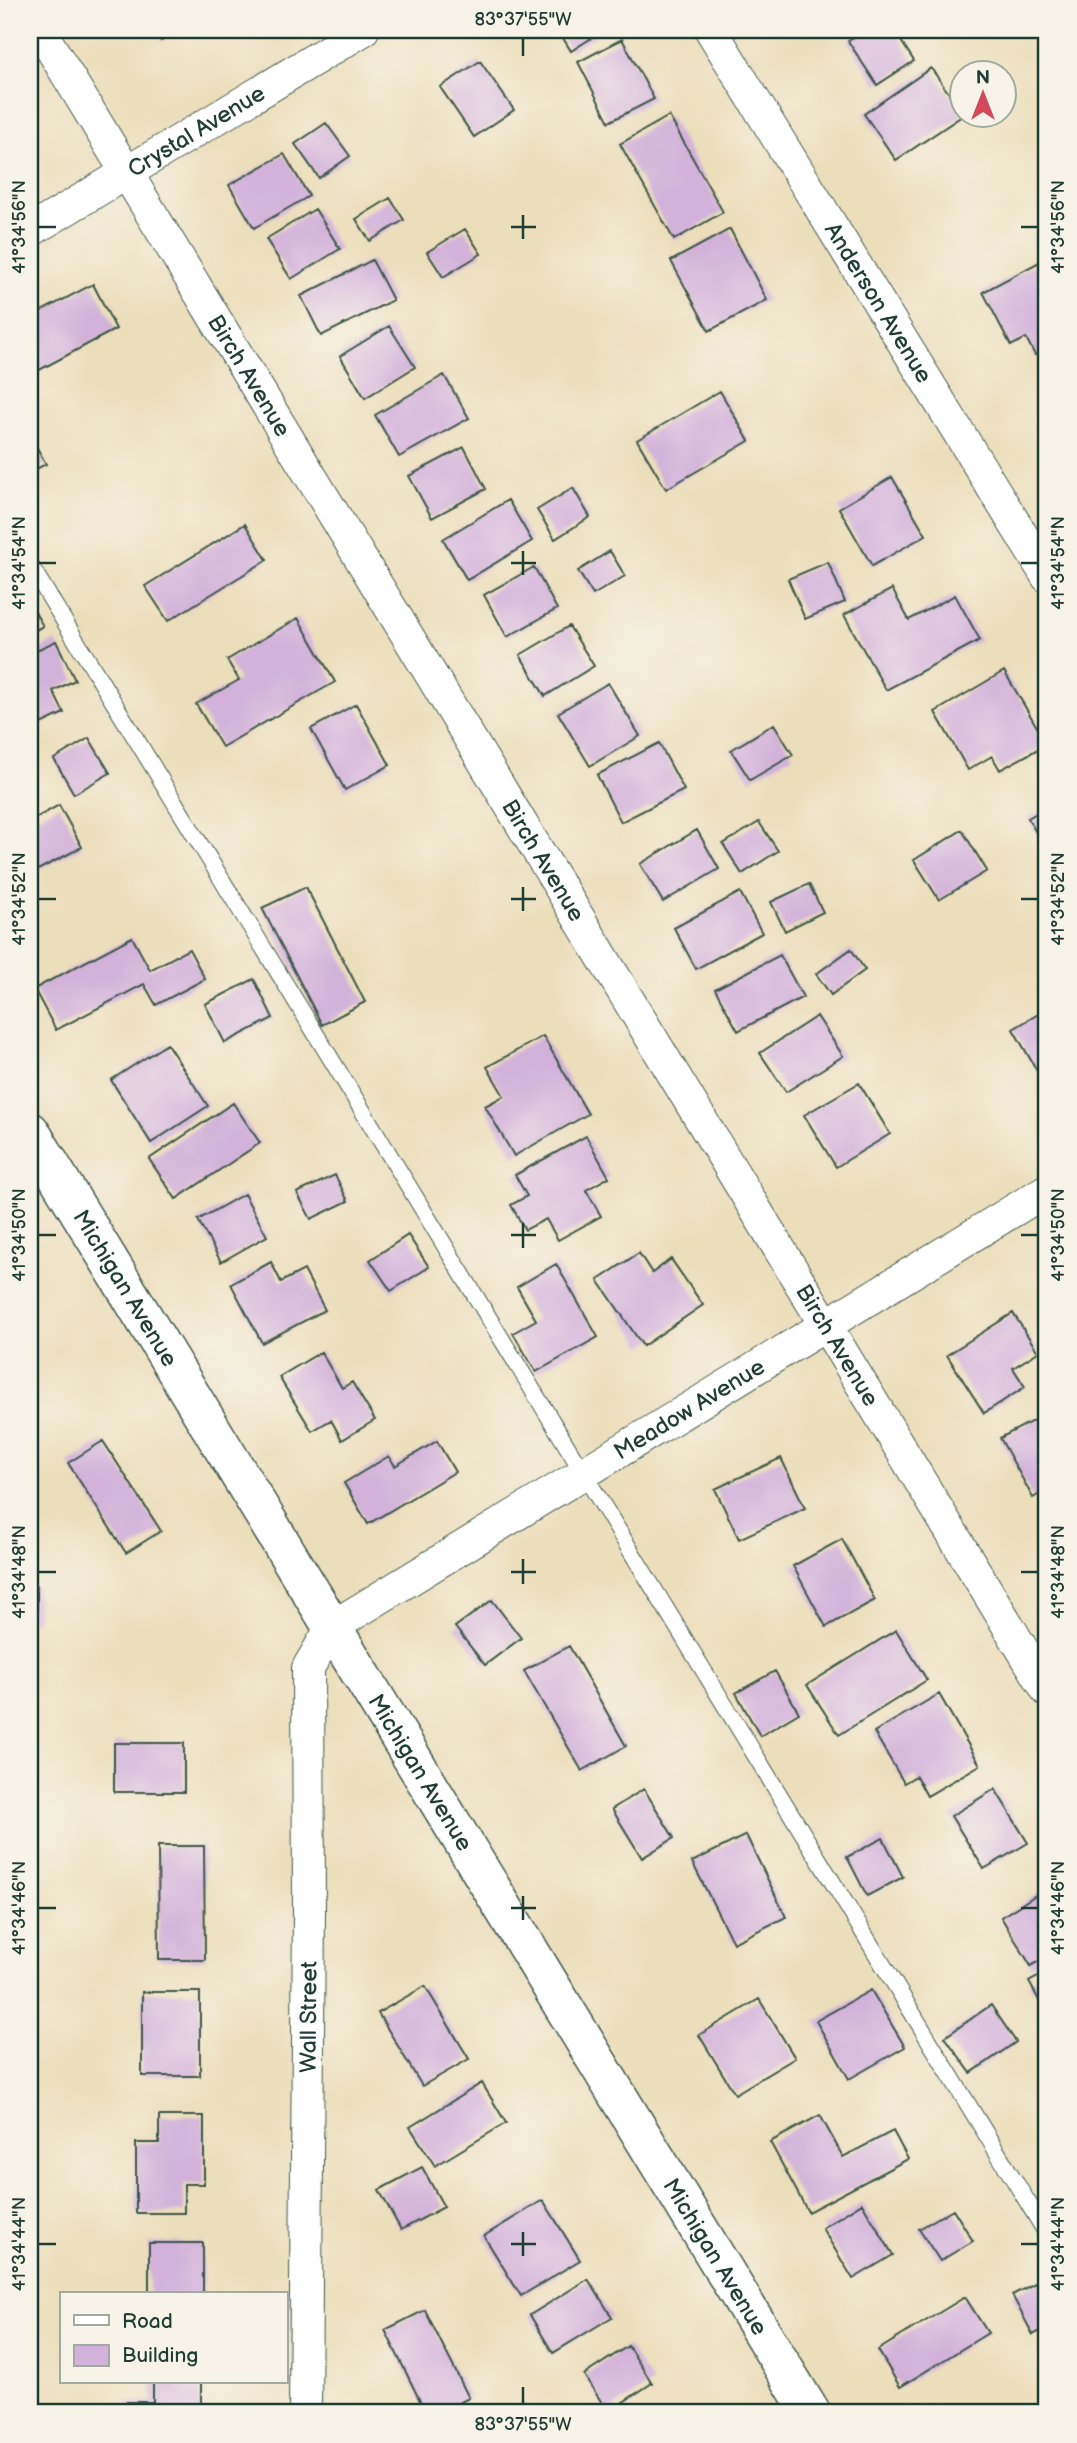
<svg xmlns="http://www.w3.org/2000/svg" width="1077" height="2443" font-family="'Balsamiq Sans',sans-serif">
  <rect width="100%" height="100%" fill="#f7f3e8"/>
  <filter id="ink" filterUnits="userSpaceOnUse"><feTurbulence type="fractalNoise" baseFrequency=".0143" numOctaves="2"/><feDisplacementMap in="SourceGraphic" scale="14" xChannelSelector="R" yChannelSelector="G"/><feConvolveMatrix kernelMatrix="1 2 1 2 8 2 1 2 1" color-interpolation-filters="sRGB"/></filter>
  <filter id="wash" filterUnits="userSpaceOnUse"><feTurbulence type="fractalNoise" baseFrequency=".00686" numOctaves="4" result="noise"/><feDisplacementMap in="SourceGraphic" scale="28" xChannelSelector="R" yChannelSelector="G"/><feGaussianBlur stdDeviation="1.57" result="paint"/><feColorMatrix in="noise" values="0 0 0 0 0 0 0 0 0 0 0 0 0 0 0 0 0 1.4 0 .05"/><feComposite in="paint" operator="in"/></filter>
  <g filter="url(#wash)">
    <rect width="100%" height="100%" fill="#ebdeba"/>
    <g id="blocks">
      <path fill="#d2b2da" d="M 154,30 L 181,30 L 161,41 Z
        M 558,30 L 604,30 L 571,51 Z
        M 864,30 L 894,30 L 914,61 L 877,85 L 848,41 Z
        M 622,39 L 654,99 L 609,122 L 578,62 Z
        M 480,61 L 514,110 L 474,137 L 440,87 Z
        M 931,68 L 962,112 L 962,116 L 896,160 L 864,114 Z
        M 669,116 L 723,212 L 674,240 L 620,144 Z
        M 326,123 L 350,156 L 319,178 L 295,144 Z
        M 284,154 L 309,196 L 254,228 L 229,185 Z
        M 390,198 L 404,220 L 370,241 L 356,219 Z
        M 315,209 L 340,249 L 291,279 L 266,239 Z
        M 465,229 L 481,254 L 443,277 L 427,252 Z
        M 730,229 L 767,300 L 709,331 L 671,261 Z
        M 1047,258 L 1047,348 L 1035,355 L 1026,338 L 1011,346 L 983,292 Z
        M 372,260 L 393,300 L 321,336 L 301,296 Z
        M 93,284 L 116,329 L 30,375 L 30,317 Z
        M 389,326 L 415,367 L 365,398 L 340,356 Z
        M 444,375 L 469,418 L 399,457 L 375,415 Z
        M 720,391 L 749,441 L 666,489 L 637,440 Z
        M 30,435 L 46,464 L 30,472 Z
        M 464,447 L 486,489 L 432,518 L 409,476 Z
        M 892,477 L 926,535 L 872,566 L 839,508 Z
        M 573,488 L 590,517 L 555,539 L 537,510 Z
        M 508,500 L 532,541 L 467,580 L 443,539 Z
        M 245,524 L 267,560 L 168,621 L 145,586 Z
        M 610,551 L 625,576 L 593,595 L 578,571 Z
        M 828,562 L 845,602 L 805,619 L 788,579 Z
        M 534,567 L 557,609 L 507,637 L 484,595 Z
        M 892,589 L 909,620 L 955,595 L 980,640 L 886,690 L 844,615 Z
        M 30,604 L 43,626 L 30,633 Z
        M 298,618 L 335,682 L 222,747 L 196,704 L 239,680 L 227,660 Z
        M 569,626 L 594,666 L 545,696 L 520,655 Z
        M 56,641 L 75,680 L 53,691 L 64,713 L 30,729 L 30,653 Z
        M 1004,671 L 1047,744 L 1000,770 L 992,756 L 968,770 L 935,712 Z
        M 608,683 L 640,736 L 590,766 L 558,713 Z
        M 356,704 L 390,765 L 345,790 L 311,729 Z
        M 774,724 L 793,755 L 750,780 L 731,750 Z
        M 89,738 L 110,773 L 74,794 L 54,759 Z
        M 659,743 L 684,790 L 621,822 L 597,775 Z
        M 59,805 L 82,847 L 30,874 L 30,821 Z
        M 1047,807 L 1047,852 L 1028,818 Z
        M 759,822 L 778,851 L 742,874 L 723,844 Z
        M 697,830 L 719,869 L 663,902 L 640,864 Z
        M 962,830 L 987,871 L 939,900 L 914,860 Z
        M 809,884 L 823,912 L 785,931 L 771,902 Z
        M 306,887 L 365,1002 L 322,1025 L 262,908 Z
        M 740,892 L 762,933 L 696,969 L 674,928 Z
        M 132,937 L 150,970 L 189,949 L 205,979 L 156,1005 L 144,984 L 56,1030 L 34,989 Z
        M 851,949 L 865,970 L 831,995 L 816,974 Z
        M 780,955 L 803,997 L 738,1031 L 715,989 Z
        M 254,979 L 273,1018 L 225,1043 L 205,1004 Z
        M 1047,1009 L 1047,1088 L 1013,1029 Z
        M 817,1016 L 843,1056 L 786,1092 L 760,1053 Z
        M 543,1036 L 588,1114 L 514,1156 L 485,1106 L 504,1096 L 487,1067 Z
        M 167,1044 L 208,1106 L 151,1143 L 111,1080 Z
        M 859,1083 L 890,1134 L 836,1167 L 804,1115 Z
        M 233,1103 L 260,1143 L 176,1199 L 149,1159 Z
        M 586,1136 L 609,1177 L 586,1190 L 601,1216 L 558,1240 L 546,1219 L 525,1230 L 511,1205 L 527,1196 L 515,1175 Z
        M 335,1175 L 348,1201 L 311,1219 L 297,1193 Z
        M 244,1194 L 267,1236 L 221,1262 L 198,1220 Z
        M 408,1235 L 429,1267 L 391,1291 L 370,1260 Z
        M 639,1253 L 652,1273 L 671,1259 L 703,1305 L 643,1346 L 598,1280 Z
        M 271,1262 L 281,1282 L 304,1270 L 325,1310 L 262,1343 L 231,1284 Z
        M 556,1264 L 598,1337 L 536,1372 L 513,1333 L 536,1320 L 517,1287 Z
        M 1013,1313 L 1038,1352 L 1013,1368 L 1025,1387 L 984,1413 L 947,1355 Z
        M 321,1352 L 342,1388 L 352,1382 L 375,1420 L 342,1440 L 331,1420 L 312,1431 L 279,1377 Z
        M 30,1409 L 33,1409 L 33,1447 L 30,1447 Z
        M 1040,1417 L 1047,1431 L 1047,1490 L 1033,1498 L 1000,1438 Z
        M 103,1441 L 161,1531 L 126,1553 L 68,1463 Z
        M 437,1441 L 455,1472 L 368,1524 L 344,1483 L 389,1456 L 395,1466 Z
        M 781,1458 L 805,1508 L 739,1539 L 715,1489 Z
        M 842,1539 L 875,1600 L 826,1627 L 793,1566 Z
        M 30,1586 L 37,1586 L 37,1621 L 30,1621 Z
        M 492,1600 L 521,1638 L 485,1665 L 455,1627 Z
        M 896,1630 L 927,1680 L 839,1735 L 807,1685 Z
        M 569,1646 L 626,1746 L 582,1771 L 524,1671 Z
        M 775,1671 L 799,1713 L 760,1736 L 736,1693 Z
        M 939,1694 L 980,1765 L 927,1796 L 916,1776 L 904,1783 L 874,1732 Z
        M 114,1743 L 184,1743 L 184,1792 L 114,1792 Z
        M 644,1789 L 674,1838 L 642,1858 L 612,1809 Z
        M 995,1789 L 1028,1843 L 984,1869 L 951,1816 Z
        M 746,1835 L 786,1917 L 733,1943 L 692,1862 Z
        M 883,1838 L 903,1877 L 867,1896 L 847,1857 Z
        M 158,1846 L 204,1846 L 205,1960 L 159,1960 Z
        M 1047,1888 L 1047,1956 L 1031,1966 L 1001,1917 Z
        M 1047,1972 L 1047,2015 L 1029,1982 Z
        M 425,1986 L 469,2059 L 422,2086 L 378,2013 Z
        M 871,1990 L 905,2047 L 849,2079 L 816,2021 Z
        M 142,1992 L 200,1992 L 200,2076 L 142,2076 Z
        M 759,1999 L 795,2058 L 735,2094 L 699,2035 Z
        M 991,2005 L 1016,2042 L 971,2073 L 945,2037 Z
        M 482,2083 L 506,2123 L 435,2166 L 410,2127 Z
        M 820,2115 L 843,2157 L 893,2131 L 908,2159 L 808,2212 L 770,2142 Z
        M 159,2116 L 204,2116 L 204,2184 L 184,2184 L 184,2213 L 136,2213 L 136,2143 L 159,2143 Z
        M 422,2167 L 444,2207 L 401,2230 L 379,2190 Z
        M 543,2200 L 580,2260 L 521,2296 L 484,2236 Z
        M 862,2203 L 893,2255 L 853,2279 L 822,2228 Z
        M 953,2209 L 973,2241 L 940,2261 L 919,2229 Z
        M 149,2243 L 203,2243 L 203,2294 L 149,2294 Z
        M 1047,2277 L 1047,2328 L 1033,2335 L 1012,2295 Z
        M 588,2279 L 612,2317 L 553,2353 L 530,2315 Z
        M 965,2297 L 988,2333 L 900,2387 L 878,2350 Z
        M 425,2310 L 469,2398 L 438,2413 L 426,2413 L 385,2330 Z
        M 628,2346 L 652,2383 L 608,2412 L 584,2375 Z
        M 153,2382 L 201,2382 L 201,2413 L 126,2413 L 126,2402 L 153,2402 Z"/>
    </g>
  </g>
  <g filter="url(#ink)">
    <use href="#blocks" fill-opacity="0" stroke="#3e5548" stroke-width="2"/>
    <g fill="none" stroke-linecap="round" stroke-linejoin="round">
      <g stroke="#3e5548" stroke-width="18">
        <path id="lane" d="M 30,565 L 1047,2234"/>
      </g>
      <g stroke="#3e5548" stroke-width="34">
        <g id="street">
          <path id="s1" d="M 40,30 L 1047,1690"/>
          <path id="s2" d="M 711,30 L 1047,576"/>
          <path id="s3" d="M 30,231 L 363,30"/>
          <path id="s4" d="M 305,2413 L 309,1910 L 308,1668 L 332,1627 L 1047,1190"/>
        </g>
      </g>
      <g stroke="#3e5548" stroke-width="41">
        <g id="secondary">
          <path id="s5" d="M 30,1131 L 811,2413"/>
        </g>
      </g>
      <use href="#lane" stroke="#fff" stroke-width="16"/>
      <use href="#street" stroke="#fff" stroke-width="32"/>
      <use href="#secondary" stroke="#fff" stroke-width="38"/>
    </g>
  </g>
  <path fill="none" stroke="#1f3d34" stroke-width="2.5" d="M 523,38 L 523,56M 523,215 L 523,239M 38,227 L 56,227M 511,227 L 536,227M 1021,227 L 1038,227M 523,551 L 523,575M 38,563 L 56,563M 511,563 L 536,563M 1021,563 L 1038,563M 523,887 L 523,911M 38,899 L 56,899M 511,899 L 536,899M 1021,899 L 1038,899M 523,1223 L 523,1248M 38,1235 L 56,1235M 511,1235 L 536,1235M 1021,1235 L 1038,1235M 523,1559 L 523,1584M 38,1572 L 56,1572M 511,1572 L 536,1572M 1021,1572 L 1038,1572M 523,1896 L 523,1920M 38,1908 L 56,1908M 511,1908 L 536,1908M 1021,1908 L 1038,1908M 523,2232 L 523,2256M 38,2244 L 56,2244M 511,2244 L 536,2244M 1021,2244 L 1038,2244M 523,2387 L 523,2404"/>
  <g text-anchor="middle" stroke-width="5" stroke-linejoin="round" paint-order="stroke">
    <g font-size="23" fill="#1f3d34" stroke="#f7f3e8">
      <text dy="8" stroke="none"><textPath href="#s3" startOffset="194">Crystal Avenue</textPath></text>
      <text dy="8" stroke="none"><textPath href="#s2" startOffset="320">Anderson Avenue</textPath></text>
      <text dy="8" stroke="none"><textPath href="#s1" startOffset="404">Birch Avenue</textPath></text>
      <text dy="8" stroke="none"><textPath href="#s1" startOffset="971">Birch Avenue</textPath></text>
      <text dy="8" stroke="none"><textPath href="#s5" startOffset="184">Michigan Avenue</textPath></text>
      <text dy="8" stroke="none"><textPath href="#s1" startOffset="1538">Birch Avenue</textPath></text>
      <text dy="8" stroke="none"><textPath href="#s4" startOffset="1211">Meadow Avenue</textPath></text>
      <text dy="8" stroke="none"><textPath href="#s5" startOffset="751">Michigan Avenue</textPath></text>
      <text dy="8" stroke="none"><textPath href="#s4" startOffset="396">Wall Street</textPath></text>
      <text dy="8" stroke="none"><textPath href="#s5" startOffset="1318">Michigan Avenue</textPath></text>
    </g>
  </g>
  <rect width="1077" height="2443" fill="none" stroke="#f7f3e8" stroke-width="77"/>
  <rect x="60" y="2292" width="228" height="91" fill="#f7f3e8" stroke="#a1aaa0" stroke-width="2"/>
  <rect x="74" y="2315" width="35" height="10" fill="#ffffff" stroke="#a1aaa0" stroke-width="2"/>
  <text x="122" y="2328" font-size="21" fill="#1f3d34">Road</text>
  <rect x="74" y="2345" width="35" height="21" fill="#d2b2da" stroke="#a1aaa0" stroke-width="2"/>
  <text x="122" y="2362" font-size="21" fill="#1f3d34">Building</text>
  <g transform="translate(983 94)"><circle r="33" fill="#f7f3e8" stroke="#a1aaa0" stroke-width="2"/>
  <path d="M0-5L12 26L0 18L-12 26Z" fill="#d1495b"/>
  <text y="-10" font-size="19" font-weight="bold" text-anchor="middle" fill="#1f3d34">N</text>
  </g>
  <rect x="38" y="38" width="1000" height="2366" fill="none" stroke="#1f3d34" stroke-width="2.5"/>
  <g font-size="18" text-anchor="middle" fill="#1f3d34">
    <text x="523" y="25">83°37'55"W</text>
    <text transform="translate(19 227) rotate(-90)" y="6">41°34'56"N</text>
    <text transform="translate(1058 227) rotate(-90)" y="6">41°34'56"N</text>
    <text transform="translate(19 563) rotate(-90)" y="6">41°34'54"N</text>
    <text transform="translate(1058 563) rotate(-90)" y="6">41°34'54"N</text>
    <text transform="translate(19 899) rotate(-90)" y="6">41°34'52"N</text>
    <text transform="translate(1058 899) rotate(-90)" y="6">41°34'52"N</text>
    <text transform="translate(19 1235) rotate(-90)" y="6">41°34'50"N</text>
    <text transform="translate(1058 1235) rotate(-90)" y="6">41°34'50"N</text>
    <text transform="translate(19 1572) rotate(-90)" y="6">41°34'48"N</text>
    <text transform="translate(1058 1572) rotate(-90)" y="6">41°34'48"N</text>
    <text transform="translate(19 1908) rotate(-90)" y="6">41°34'46"N</text>
    <text transform="translate(1058 1908) rotate(-90)" y="6">41°34'46"N</text>
    <text transform="translate(19 2244) rotate(-90)" y="6">41°34'44"N</text>
    <text transform="translate(1058 2244) rotate(-90)" y="6">41°34'44"N</text>
    <text x="523" y="2430">83°37'55"W</text>
  </g>
</svg>
